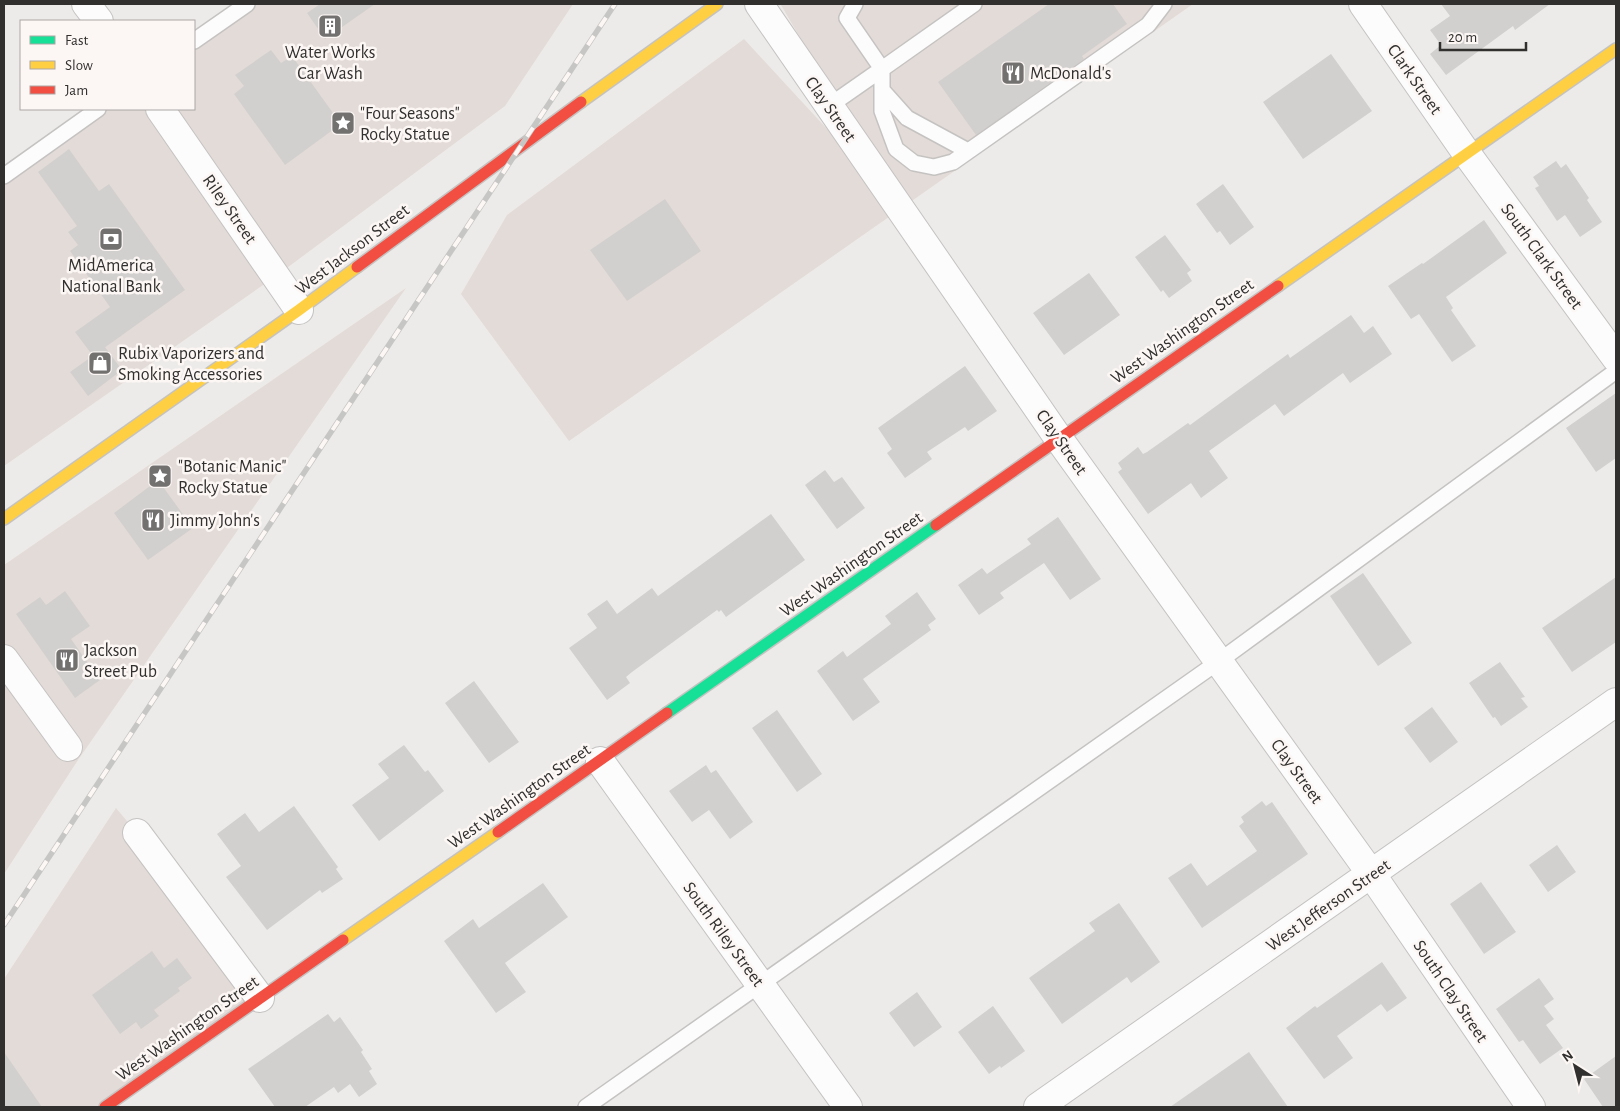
<svg xmlns="http://www.w3.org/2000/svg" width="1620" height="1111" font-family="'Alegreya Sans',sans-serif">
  <rect width="100%" height="100%" fill="#edebe9"/>
  <path fill="#e3dbd7" d="M 247,4 L 573,4 L 505,106 L 276,276 L 4,466 L 4,176 L 98,109 L 194,109 L 194,41 Z
    M 783,4 L 1193,4 L 569,441 L 461,294 L 507,215 L 744,39 L 899,207 L 781,5 Z
    M 406,288 L 78,760 L 4,874 L 4,565 Z
    M 116,808 L 137,833 L 260,998 L 105,1107 L 4,1107 L 4,979 Z"/>
  <path fill="#d2d0cf" d="M 320,4 L 375,4 L 325,39 L 307,13 Z
    M 1049,4 L 1113,4 L 1127,24 L 1082,56 L 1084,59 L 976,135 L 938,82 Z
    M 1441,4 L 1550,4 L 1515,30 L 1513,26 L 1446,75 L 1430,54 L 1441,45 L 1430,30 L 1450,16 Z
    M 271,50 L 281,63 L 292,56 L 341,124 L 285,165 L 234,94 L 244,86 L 235,75 Z
    M 1331,54 L 1372,111 L 1303,159 L 1263,102 Z
    M 69,149 L 99,191 L 109,184 L 185,290 L 93,356 L 75,332 L 110,307 L 70,251 L 78,245 L 68,232 L 77,226 L 38,172 Z
    M 1556,161 L 1561,168 L 1566,164 L 1589,198 L 1587,200 L 1602,222 L 1580,237 L 1565,215 L 1557,221 L 1535,188 L 1539,186 L 1533,177 Z
    M 1223,184 L 1254,227 L 1230,245 L 1220,231 L 1217,233 L 1196,204 Z
    M 665,199 L 701,251 L 627,301 L 590,250 Z
    M 1484,220 L 1507,253 L 1446,297 L 1453,308 L 1451,310 L 1476,346 L 1452,362 L 1419,314 L 1411,319 L 1388,286 L 1422,263 L 1423,264 Z
    M 1165,235 L 1191,270 L 1187,273 L 1192,281 L 1169,298 L 1163,290 L 1161,292 L 1135,257 Z
    M 1089,273 L 1120,315 L 1064,355 L 1033,313 Z
    M 1351,315 L 1364,333 L 1373,326 L 1392,354 L 1350,383 L 1343,373 L 1284,416 L 1275,404 L 1209,451 L 1228,478 L 1201,498 L 1191,483 L 1148,514 L 1118,472 L 1122,469 L 1118,463 L 1138,447 L 1143,454 L 1147,452 L 1188,423 L 1190,425 L 1288,354 L 1290,358 Z
    M 105,347 L 122,370 L 88,396 L 70,372 Z
    M 965,366 L 997,411 L 968,431 L 965,427 L 927,452 L 932,459 L 905,478 L 887,453 L 892,449 L 878,428 Z
    M 1616,393 L 1616,458 L 1596,472 L 1566,428 Z
    M 825,470 L 834,482 L 842,477 L 865,508 L 837,529 L 805,485 Z
    M 158,480 L 193,528 L 148,560 L 114,513 Z
    M 771,514 L 805,560 L 726,617 L 721,610 L 719,612 L 717,610 L 632,672 L 626,677 L 630,683 L 607,700 L 569,648 L 597,628 L 587,614 L 607,600 L 617,614 L 652,588 L 658,596 Z
    M 1058,517 L 1101,579 L 1070,600 L 1044,563 L 1000,593 L 1004,598 L 979,615 L 958,585 L 982,568 L 987,574 L 1031,544 L 1027,539 Z
    M 1363,573 L 1412,643 L 1378,666 L 1330,596 Z
    M 1616,577 L 1616,642 L 1572,672 L 1542,628 Z
    M 65,591 L 90,626 L 71,639 L 100,680 L 75,698 L 16,614 L 40,597 L 46,605 Z
    M 917,592 L 936,619 L 928,625 L 931,630 L 863,679 L 880,702 L 853,721 L 817,671 L 843,651 L 847,657 L 891,624 L 885,616 Z
    M 1500,662 L 1525,697 L 1521,698 L 1528,707 L 1501,726 L 1495,717 L 1493,718 L 1469,683 Z
    M 474,681 L 519,742 L 489,763 L 445,703 Z
    M 1432,707 L 1458,742 L 1430,763 L 1404,728 Z
    M 777,710 L 822,774 L 797,792 L 752,728 Z
    M 404,745 L 425,772 L 428,770 L 444,791 L 379,841 L 352,805 L 389,778 L 378,764 Z
    M 706,765 L 711,773 L 716,770 L 753,822 L 730,839 L 709,810 L 692,822 L 669,791 Z
    M 1262,801 L 1266,806 L 1272,802 L 1308,854 L 1202,928 L 1168,878 L 1191,863 L 1207,886 L 1257,851 L 1239,826 L 1244,822 L 1241,817 Z
    M 294,806 L 338,867 L 336,869 L 343,879 L 322,893 L 320,890 L 267,930 L 226,877 L 241,866 L 217,834 L 245,813 L 259,832 Z
    M 1557,845 L 1576,872 L 1548,892 L 1529,865 Z
    M 1481,882 L 1516,932 L 1484,954 L 1450,904 Z
    M 543,883 L 568,917 L 505,963 L 526,992 L 496,1013 L 444,941 L 473,919 L 479,928 Z
    M 1119,903 L 1160,962 L 1131,983 L 1127,977 L 1062,1024 L 1029,978 L 1095,931 L 1089,923 Z
    M 152,951 L 164,968 L 177,958 L 192,978 L 178,988 L 180,991 L 154,1010 L 159,1016 L 141,1029 L 136,1022 L 120,1034 L 92,995 Z
    M 1382,962 L 1407,998 L 1387,1012 L 1381,1004 L 1337,1036 L 1353,1058 L 1324,1079 L 1286,1028 L 1315,1006 L 1317,1008 Z
    M 1539,978 L 1554,999 L 1544,1006 L 1554,1019 L 1546,1025 L 1563,1048 L 1540,1064 L 1523,1040 L 1519,1042 L 1496,1009 Z
    M 917,992 L 942,1027 L 914,1047 L 889,1013 Z
    M 993,1006 L 1025,1051 L 1001,1068 L 1000,1066 L 989,1074 L 958,1032 Z
    M 328,1014 L 334,1022 L 340,1017 L 363,1050 L 361,1052 L 372,1069 L 369,1071 L 377,1084 L 359,1097 L 350,1084 L 338,1093 L 334,1087 L 305,1107 L 275,1107 L 248,1069 Z
    M 4,1052 L 42,1107 L 4,1107 Z
    M 1249,1052 L 1288,1107 L 1170,1107 Z
    M 1616,1056 L 1616,1107 L 1603,1107 L 1584,1079 Z"/>
  <g fill="none" stroke-linecap="round" stroke-linejoin="round">
    <g stroke="#c5c3c2" stroke-width="18">
      <path id="lane" d="M 974,4 L 882,69 L 882,111 L 896,149 L 914,163 L 934,167 L 953,162 L 1148,25 L 1164,4
        M 194,41 L 247,4
        M 882,90 L 907,118 L 968,151
        M 829,106 L 882,69 L 847,18 L 855,4
        M 4,176 L 98,109
        M 586,1107 L 1218,662 L 1616,371"/>
    </g>
    <g stroke="#c5c3c2" stroke-width="30">
      <path id="street" d="M 86,4 L 99,21
        M 759,4 L 1059,439 L 1372,875 L 1531,1107
        M 1363,4 L 1467,154 L 1616,358
        M 160,109 L 299,310
        M 4,659 L 68,747
        M 600,761 L 848,1107
        M 137,833 L 260,998
        M 1038,1107 L 1616,702"/>
    </g>
    <g stroke="#c5c3c2" stroke-width="14">
      <path id="fast" d="M 667,713 L 936,525"/>
    </g>
    <g stroke="#c5c3c2" stroke-width="14">
      <path id="slow" d="M 581,102 L 717,4
        M 1278,286 L 1616,49
        M 4,519 L 299,310 L 357,267
        M 343,940 L 498,832"/>
    </g>
    <g stroke="#c5c3c2" stroke-width="14">
      <path id="jam" d="M 357,267 L 581,102
        M 936,525 L 1278,286
        M 498,832 L 667,713
        M 105,1107 L 343,940"/>
    </g>
    <use href="#lane" stroke="#fcfcfc" stroke-width="15"/>
    <use href="#street" stroke="#fcfcfc" stroke-width="28"/>
    <use href="#fast" stroke="#16e098" stroke-width="11"/>
    <use href="#slow" stroke="#ffcf43" stroke-width="11"/>
    <use href="#jam" stroke="#f24e42" stroke-width="11"/>
    <g stroke="#c6c6c4" stroke-width="5.5">
      <path id="rail" d="M 4,925 L 615,4"/>
    </g>
    <use href="#rail" stroke="#fcf7f5" stroke-width="4" stroke-dasharray="11" stroke-linecap="butt"/>
  </g>
  <defs>
    <g id="building-square" transform="scale(1.25)"><rect x="-9" y="-9" width="18" height="18" rx="4" fill="#737170" stroke="#fcf7f5"/><path d="M-4-6H4V6H1V3H-1V6H-4ZM-2.5-4.3h1.7v1.8h-1.7ZM.8-4.3h1.7v1.8H.8ZM-2.5-1h1.7V.8h-1.7ZM.8-1h1.7V.8H.8Z" fill="#fff"/></g>
    <g id="restaurant-square" transform="scale(1.25)"><rect x="-9" y="-9" width="18" height="18" rx="4" fill="#737170" stroke="#fcf7f5"/><path d="M-5-6h1v4h1v-4h1v4h1v-4h1v5L-1.5 .5V6h-2V.5L-5-1ZM5-6V6H3V1.5H1.5Q1.5-4 5-6Z" fill="#fff"/></g>
    <g id="sight-square" transform="scale(1.25)"><rect x="-9" y="-9" width="18" height="18" rx="4" fill="#737170" stroke="#fcf7f5"/><path d="M0-6L1.8-2.2L6-1.7L2.9 1.2L3.7 5.4L0 3.3L-3.7 5.4L-2.9 1.2L-6-1.7L-1.8-2.2Z" fill="#fff"/></g>
    <g id="bank-square" transform="scale(1.25)"><rect x="-9" y="-9" width="18" height="18" rx="4" fill="#737170" stroke="#fcf7f5"/><path d="M-6-4H6V4H-6ZM0-2.3a2.3 2.3 0 1 0 0 4.6a2.3 2.3 0 1 0 0-4.6Z" fill="#fff"/></g>
    <g id="shop-square" transform="scale(1.25)"><rect x="-9" y="-9" width="18" height="18" rx="4" fill="#737170" stroke="#fcf7f5"/><path d="M-5-2.5h2.3a2.7 3.5 0 0 1 5.4 0H5L5.5 6h-11ZM-1.5-2.5h3a1.5 2.3 0 0 0-3 0Z" fill="#fff"/></g>
  </defs>
  <g fill-rule="evenodd">
    <use href="#building-square" x="330" y="26"/>
    <use href="#restaurant-square" x="1013" y="73"/>
    <use href="#sight-square" x="343" y="123"/>
    <use href="#bank-square" x="111" y="239"/>
    <use href="#shop-square" x="100" y="363"/>
    <use href="#sight-square" x="160" y="476"/>
    <use href="#restaurant-square" x="153" y="520"/>
    <use href="#restaurant-square" x="67" y="660"/>
  </g>
  <g text-anchor="middle" stroke-width="5" stroke-linejoin="round" paint-order="stroke">
    <g font-size="18" fill="#31302f" stroke="#fcf7f5" text-anchor="start">
      <text x="330" y="58" text-anchor="middle">Water Works<tspan x="330" dy="21">Car Wash</tspan></text>
      <text x="1030" y="79">McDonald's</text>
      <text x="360" y="119">"Four Seasons"<tspan x="360" dy="21">Rocky Statue</tspan></text>
      <text x="111" y="271" text-anchor="middle">MidAmerica<tspan x="111" dy="21">National Bank</tspan></text>
      <text x="118" y="359">Rubix Vaporizers and<tspan x="118" dy="21">Smoking Accessories</tspan></text>
      <text x="178" y="472">"Botanic Manic"<tspan x="178" dy="21">Rocky Statue</tspan></text>
      <text x="170" y="526">Jimmy John's</text>
      <text x="84" y="656">Jackson<tspan x="84" dy="21">Street Pub</tspan></text>
    </g>
    <g font-size="18" fill="#31302f" stroke="#fcf7f5">
      <text transform="translate(1415 79) rotate(55)" y="6">Clark Street</text>
      <text transform="translate(831 109) rotate(55)" y="6">Clay Street</text>
      <text transform="translate(230 209) rotate(55)" y="6">Riley Street</text>
      <text transform="translate(352 249) rotate(-37)" y="6">West Jackson Street</text>
      <text transform="translate(1542 256) rotate(54)" y="6">South Clark Street</text>
      <text transform="translate(1182 331) rotate(-35)" y="6">West Washington Street</text>
      <text transform="translate(1062 442) rotate(55)" y="6">Clay Street</text>
      <text transform="translate(851 564) rotate(-35)" y="6">West Washington Street</text>
      <text transform="translate(1297 771) rotate(54)" y="6">Clay Street</text>
      <text transform="translate(519 796) rotate(-35)" y="6">West Washington Street</text>
      <text transform="translate(1328 905) rotate(-35)" y="6">West Jefferson Street</text>
      <text transform="translate(724 934) rotate(54)" y="6">South Riley Street</text>
      <text transform="translate(1451 991) rotate(56)" y="6">South Clay Street</text>
      <text transform="translate(187 1028) rotate(-35)" y="6">West Washington Street</text>
    </g>
  </g>
  <rect width="1620" height="1111" fill="none" stroke="#31302f" stroke-width="10"/>
  <rect x="20" y="20" width="175" height="90" fill="#fcf7f5" stroke="#aba7a6"/>
  <rect x="30" y="36" width="25" height="8" fill="#16e098" stroke="#aba7a6"/>
  <text x="65" y="45" font-size="15" fill="#31302f">Fast</text>
  <rect x="30" y="61" width="25" height="8" fill="#ffcf43" stroke="#aba7a6"/>
  <text x="65" y="70" font-size="15" fill="#31302f">Slow</text>
  <rect x="30" y="86" width="25" height="8" fill="#f24e42" stroke="#aba7a6"/>
  <text x="65" y="95" font-size="15" fill="#31302f">Jam</text>
  <g transform="translate(1575 1066) rotate(324)" stroke="#fcf7f5" stroke-width="4" paint-order="stroke">
  <path d="M0-4L9 19L0 12L-9 19Z" fill="#31302f"/>
  <text y="-8" font-size="14" font-weight="bold" text-anchor="middle" fill="#31302f">N</text>
  </g>
  <path d="M1440 42v8h86v-8" fill="none" stroke="#31302f" stroke-width="2.5"/>
  <text x="1448" y="42" font-size="15" fill="#31302f" stroke="#fcf7f5" stroke-width="4" paint-order="stroke">20 m</text>
</svg>
